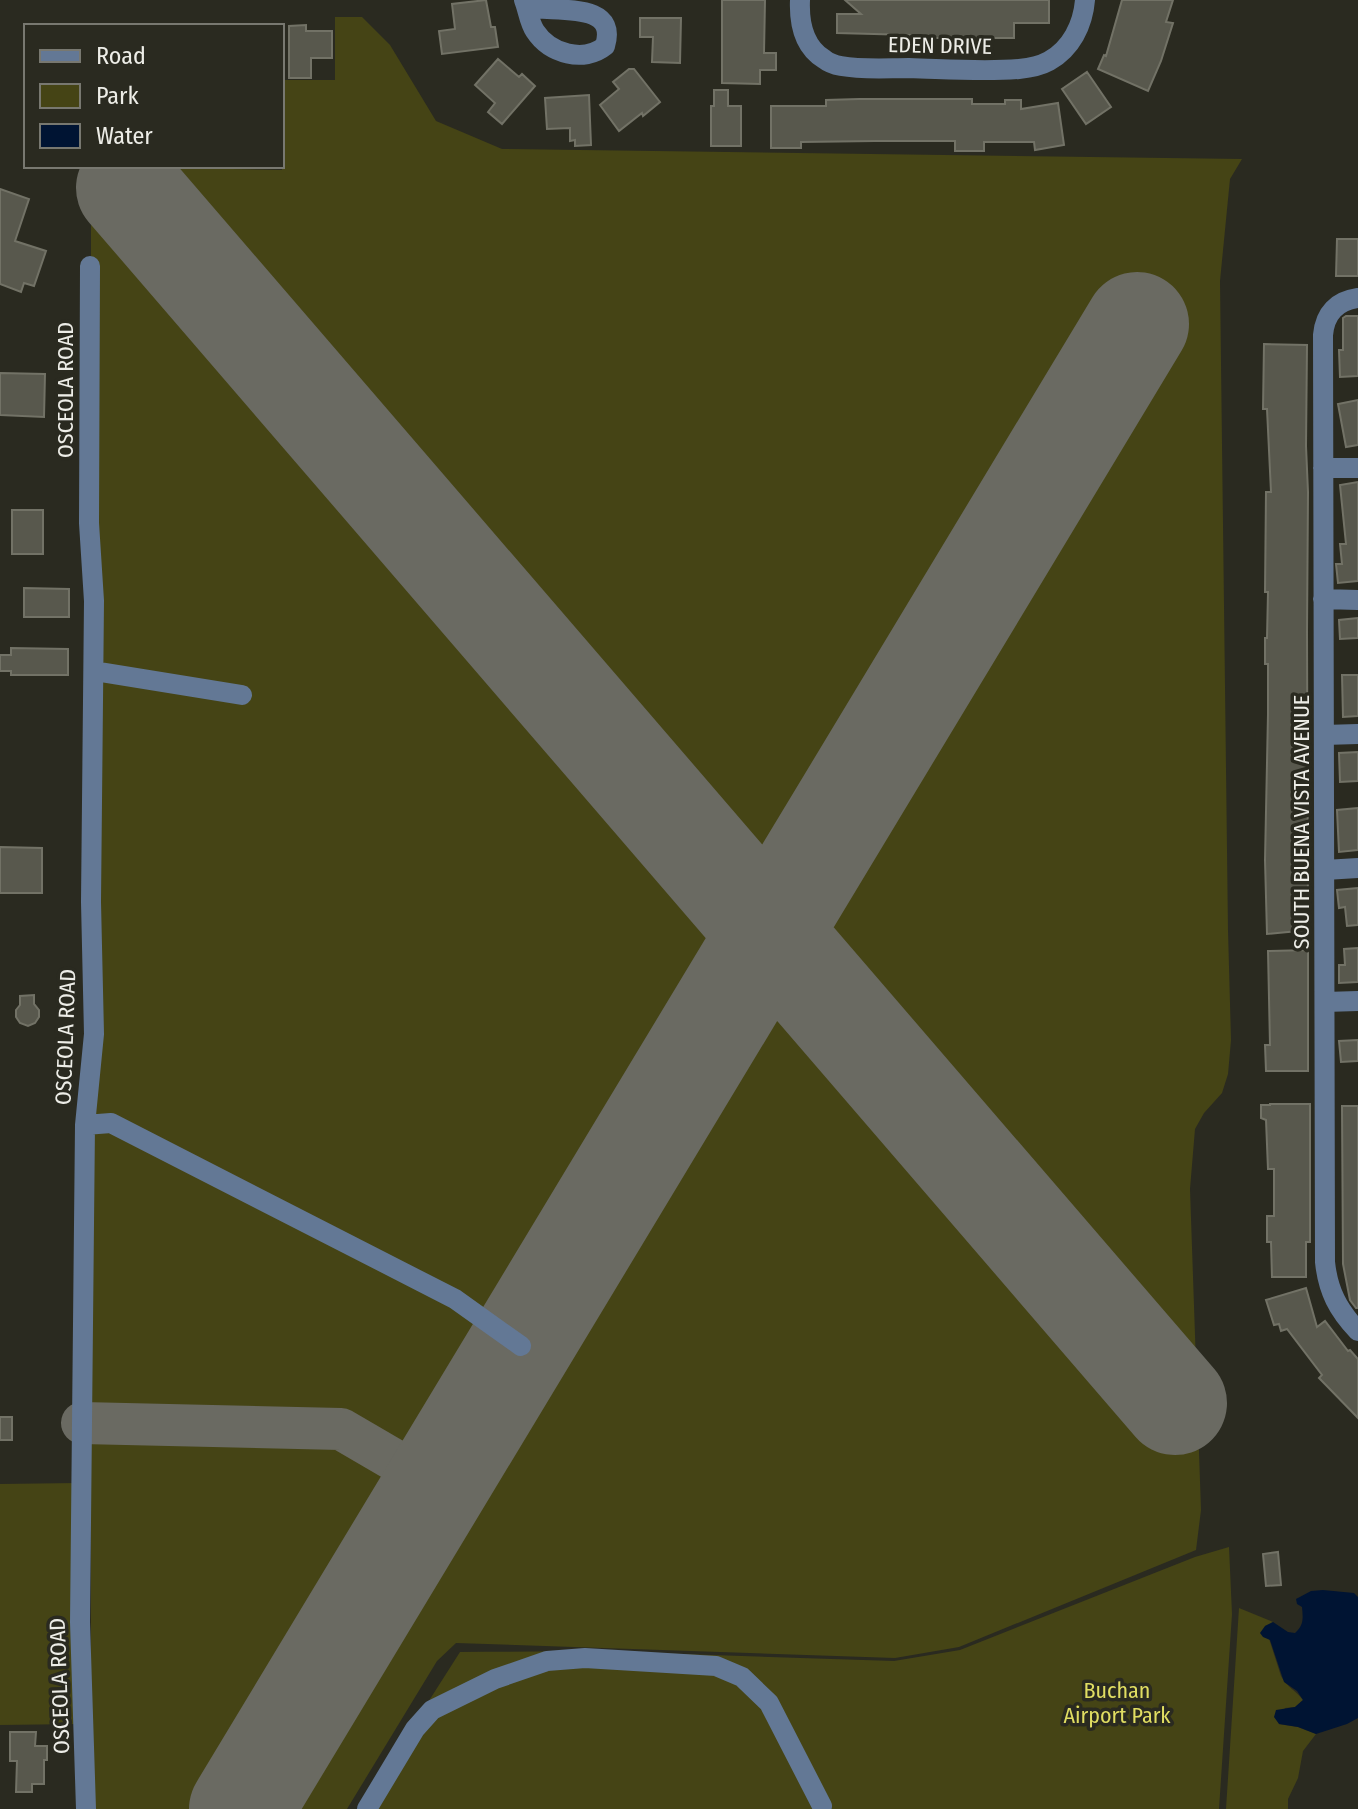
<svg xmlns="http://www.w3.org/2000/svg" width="1358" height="1809" font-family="'Fira Sans Condensed',sans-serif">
  <rect width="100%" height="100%" fill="#2a2a20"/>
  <path fill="#454415" d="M 335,17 L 362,17 L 390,45 L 436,121 L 502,149 L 1242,159 L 1230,179 L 1220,281 L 1228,930 L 1231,1040 L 1228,1074 L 1222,1093 L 1204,1113 L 1195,1129 L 1190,1189 L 1201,1510 L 1196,1550 L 959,1647 L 895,1658 L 456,1643 L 437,1661 L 347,1809 L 91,1809 L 91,166 L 282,170 L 282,80 L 335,80 Z
    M 78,1483 L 79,1724 L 0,1725 L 0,1484 Z
    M 1229,1547 L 1232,1614 L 1219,1809 L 360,1809 L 460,1652 L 592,1651 L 894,1661 L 960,1650 L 1195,1557 Z
    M 1239,1608 L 1273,1622 L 1265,1626 L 1281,1676 C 1286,1686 1296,1691 1303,1700 L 1295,1707 L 1285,1708 L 1279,1724 L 1298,1727 L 1316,1734 L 1303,1751 L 1298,1778 L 1288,1799 L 1288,1809 L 1226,1809 Z"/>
  <path fill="#001433" d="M 1323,1590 L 1354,1593 L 1358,1597 L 1358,1718 L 1347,1724 L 1316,1734 L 1298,1727 L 1279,1724 L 1274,1717 L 1276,1710 L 1295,1707 L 1303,1700 L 1297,1691 L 1284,1682 L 1270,1640 L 1263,1637 L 1260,1633 L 1265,1626 L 1273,1622 L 1288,1632 L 1295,1633 C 1304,1625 1303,1618 1302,1607 L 1297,1604 L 1296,1599 L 1311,1591 Z"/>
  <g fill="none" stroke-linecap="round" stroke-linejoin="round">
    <path stroke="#6a6a62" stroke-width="42" d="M 82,1423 L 341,1429 L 437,1485"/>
    <path stroke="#6a6a62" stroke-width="104" d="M 128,188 L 1175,1403
      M 241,1809 L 1137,324"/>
  </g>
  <path fill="#58584d" stroke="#727266" stroke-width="2" d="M 486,0 L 491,27 L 495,27 L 498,47 L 442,54 L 439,31 L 455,29 L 452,4 Z
    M 722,0 L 765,0 L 764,53 L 776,53 L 776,70 L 760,70 L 760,84 L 722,83 Z
    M 845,0 L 1049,0 L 1049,23 L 1014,23 L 1014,38 L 977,38 L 977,41 L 947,41 L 947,38 L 911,38 L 911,35 L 837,33 L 837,14 L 861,14 Z
    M 1122,0 L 1173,0 L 1166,22 L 1173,23 L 1161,61 L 1148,91 L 1098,69 L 1104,55 L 1106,56 Z
    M 640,18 L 681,18 L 680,63 L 652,62 L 653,37 L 640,37 Z
    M 306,25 L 306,31 L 332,31 L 332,58 L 311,58 L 311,78 L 289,78 L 289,26 Z
    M 498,59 L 519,77 L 522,74 L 535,86 L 502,124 L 488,112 L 495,103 L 475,85 Z
    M 629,69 L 634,69 L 660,102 L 643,116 L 642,113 L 619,131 L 600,105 L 619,89 L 613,82 Z
    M 1087,72 L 1111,107 L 1086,124 L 1062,89 Z
    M 714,90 L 728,90 L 728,106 L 741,106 L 741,146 L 711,146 L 711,106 L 714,106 Z
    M 589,95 L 591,145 L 575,146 L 575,140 L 570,141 L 570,128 L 547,129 L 545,98 Z
    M 859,99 L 972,99 L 972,104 L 1005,104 L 1005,100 L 1021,100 L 1021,109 L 1058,103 L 1064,145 L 1035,150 L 1034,142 L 984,142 L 984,151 L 955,151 L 955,141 L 875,141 L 801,142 L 801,148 L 771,148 L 771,106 L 826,106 L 826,100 Z
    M 0,189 L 29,199 L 15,241 L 46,251 L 34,286 L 24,283 L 21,292 L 0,284 Z
    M 1337,239 L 1358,239 L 1358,276 L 1336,276 Z
    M 1346,316 L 1358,316 L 1358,376 L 1340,377 L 1339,350 L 1343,350 L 1343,318 Z
    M 1264,344 L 1307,345 L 1306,446 L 1308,492 L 1307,632 L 1308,930 L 1267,934 L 1265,860 L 1268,714 L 1268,664 L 1265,664 L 1265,638 L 1267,638 L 1268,592 L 1265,592 L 1266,492 L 1271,492 L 1267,409 L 1263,409 Z
    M 0,373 L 45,374 L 44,417 L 0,415 Z
    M 1358,400 L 1358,445 L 1346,447 L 1338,404 Z
    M 1358,482 L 1358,581 L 1338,583 L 1336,564 L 1342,564 L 1340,544 L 1346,544 L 1340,485 Z
    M 12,510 L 43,510 L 43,554 L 12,554 Z
    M 24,588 L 69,589 L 69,617 L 24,617 Z
    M 1358,618 L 1358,638 L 1340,639 L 1339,620 Z
    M 11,648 L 68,649 L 68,675 L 11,675 L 11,671 L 0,671 L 0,655 L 11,655 Z
    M 1342,675 L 1358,675 L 1358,716 L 1343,717 Z
    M 1358,752 L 1358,781 L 1340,782 L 1339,753 Z
    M 1358,808 L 1358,850 L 1339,852 L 1337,810 Z
    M 0,847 L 42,848 L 42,893 L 0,893 Z
    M 1358,888 L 1358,925 L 1347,926 L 1345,907 L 1339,908 L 1337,890 Z
    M 1358,948 L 1358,982 L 1339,983 L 1339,965 L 1345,965 L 1344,949 Z
    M 1308,950 L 1308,1071 L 1266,1071 L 1265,1045 L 1270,1045 L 1268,951 Z
    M 34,995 L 34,1004 L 39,1010 L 39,1017 L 35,1023 L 28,1026 L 20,1023 L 16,1017 L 16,1010 L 20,1005 L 20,996 Z
    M 1358,1040 L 1358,1061 L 1341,1062 L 1339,1041 Z
    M 1270,1104 L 1310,1104 L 1310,1242 L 1306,1242 L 1306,1277 L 1272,1277 L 1271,1242 L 1267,1242 L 1267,1216 L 1274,1216 L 1274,1169 L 1268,1169 L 1266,1120 L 1261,1118 L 1261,1105 L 1270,1105 Z
    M 1342,1106 L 1358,1106 L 1358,1308 L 1356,1308 L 1350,1300 L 1343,1264 Z
    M 1306,1288 L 1317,1327 L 1325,1321 L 1348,1351 L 1350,1350 L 1358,1359 L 1358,1418 L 1319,1378 L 1322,1375 L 1287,1329 L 1281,1331 L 1279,1324 L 1274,1325 L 1266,1300 Z
    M 0,1417 L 12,1417 L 12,1440 L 0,1440 Z
    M 1278,1552 L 1281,1585 L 1266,1586 L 1263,1554 Z
    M 10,1732 L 36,1732 L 35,1746 L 47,1746 L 47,1760 L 44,1760 L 44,1784 L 32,1784 L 32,1792 L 16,1792 L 17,1761 L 10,1761 Z"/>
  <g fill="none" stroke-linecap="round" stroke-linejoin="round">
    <path stroke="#637895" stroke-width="20" d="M 524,0 C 528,10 529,22 535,31 C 550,54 584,63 605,46 C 619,0 553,13 527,7
      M 800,0 C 799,23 803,46 824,59 C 829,63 835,65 841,66 C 863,70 887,68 909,68 C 945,69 983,72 1019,69 C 1029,68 1040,66 1049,61 C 1071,49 1083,25 1085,0
      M 1358,298 C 1337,301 1325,313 1323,335 L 1325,1262 C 1328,1291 1338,1310 1358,1331
      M 1323,468 L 1358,468
      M 1323,599 L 1358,600
      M 94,671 L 242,695
      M 1324,735 L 1358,734
      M 1325,870 L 1358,868
      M 1325,1002 L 1358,1001
      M 85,1125 L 111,1123 L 455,1299 L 521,1346
      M 86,1809 L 80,1622 L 85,1125 L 94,1034 L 91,902 L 94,601 L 89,523 L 90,266
      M 367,1809 L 415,1729 L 432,1710 L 495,1679 L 547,1661 L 585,1658 L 716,1666 L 742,1677 L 769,1703 L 822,1806"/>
  </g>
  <g text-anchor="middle" stroke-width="7" stroke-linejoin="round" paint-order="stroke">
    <g font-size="22" fill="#edede7" stroke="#2a2a20">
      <text transform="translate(940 45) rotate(1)" y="8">EDEN DRIVE</text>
      <text transform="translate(65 390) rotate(-90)" y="8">OSCEOLA ROAD</text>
      <text transform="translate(1301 822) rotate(-90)" y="8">SOUTH BUENA VISTA AVENUE</text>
      <text transform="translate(65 1037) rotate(-88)" y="8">OSCEOLA ROAD</text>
      <text transform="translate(59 1686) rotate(-92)" y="8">OSCEOLA ROAD</text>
    </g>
    <g font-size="22" fill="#e0dd62" stroke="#2a2a20">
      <text x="1117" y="1698">Buchan<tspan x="1117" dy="25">Airport Park</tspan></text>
    </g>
  </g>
  <rect x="24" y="24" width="260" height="144" fill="#2a2a20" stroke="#787870" stroke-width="2"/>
  <rect x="40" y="50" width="40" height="12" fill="#637895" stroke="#787870" stroke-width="2"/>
  <text x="96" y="64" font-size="24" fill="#edede7">Road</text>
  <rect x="40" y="84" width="40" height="24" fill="#454415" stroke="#787870" stroke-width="2"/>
  <text x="96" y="104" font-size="24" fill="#edede7">Park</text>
  <rect x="40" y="124" width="40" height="24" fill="#001433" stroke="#787870" stroke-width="2"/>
  <text x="96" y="144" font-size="24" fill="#edede7">Water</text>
</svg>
